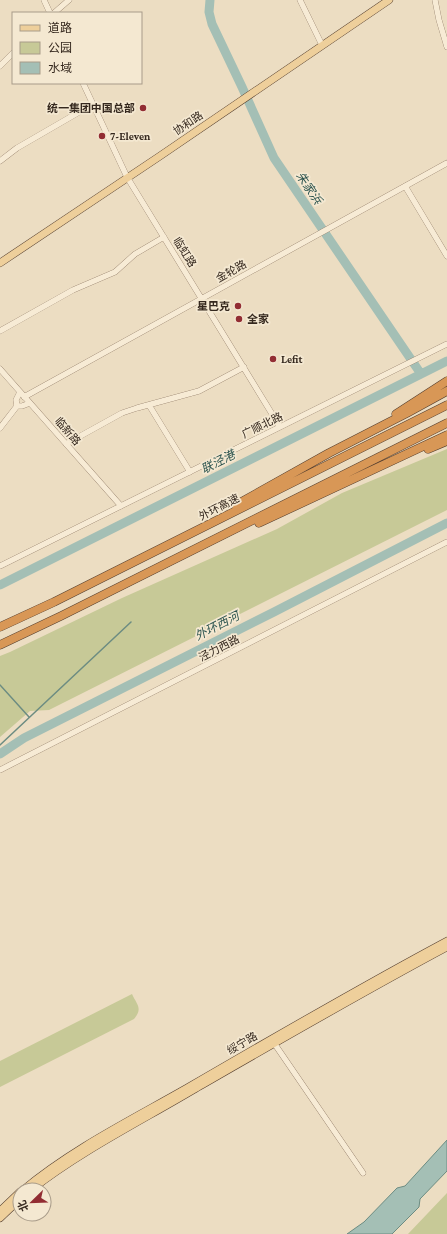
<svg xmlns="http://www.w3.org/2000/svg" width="447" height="1234" font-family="'Crimson Pro','Noto Sans SC',serif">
  <rect width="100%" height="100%" fill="#ecddc2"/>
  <path fill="#c7c997" d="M 447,449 L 447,510 L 49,710 L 30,711 L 0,737 L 0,656 L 10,652 L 122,598 L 277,529 L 342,493 Z
    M 132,994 C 137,1005 143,1008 134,1019 L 0,1087 L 0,1061 Z
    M 447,1193 L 447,1234 L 408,1234 Z"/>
  <path fill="#a4bfb5" stroke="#6c8c82" d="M 447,1140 L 447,1171 L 420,1199 L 419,1207 L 392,1234 L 347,1234 L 364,1222 L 397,1188 L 405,1186 Z"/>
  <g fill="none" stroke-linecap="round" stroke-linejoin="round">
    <path stroke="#6c8c82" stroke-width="1.5" d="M 0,685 L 29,717
      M 0,745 L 131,622"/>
    <path stroke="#a4bfb5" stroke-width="9" d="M 210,0 L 209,12 L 212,24 L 242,87 L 274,158 L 421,374
      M 0,585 L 447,361
      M 0,754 L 24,738 L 274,612 L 447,523"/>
    <g stroke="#856e5a" stroke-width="6">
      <path id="minor" d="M 44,0 L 50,13
        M 300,0 L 322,45
        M 435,0 L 439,20 L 447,47
        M 54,13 L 69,0
        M 0,66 L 13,53
        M 83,83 L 127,177 L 280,427
        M 0,161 L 17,148 L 93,104
        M 405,186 L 447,256
        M 0,331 L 73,290 L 115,272 L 135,254 L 164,237
        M 0,369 L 121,506
        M 20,392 L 16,400 L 17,406 L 22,406 L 30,403
        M 24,397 L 447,163
        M 149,405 L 190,472
        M 0,428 L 17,406
        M 66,444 L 122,413 L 137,408 L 199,391 L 244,367
        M 0,566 L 447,344
        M 0,770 L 447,542
        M 274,1043 L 363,1173"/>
    </g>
    <g stroke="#533d2e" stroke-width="8">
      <path id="major" d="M 0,263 L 160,156 L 389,0
        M 23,1190 C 72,1149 131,1120 187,1088 C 273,1038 359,988 447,941
        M 31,1190 C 81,1151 139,1122 193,1090 C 278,1041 361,993 447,947
        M 0,1211 L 20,1192
        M 0,1218 L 20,1199"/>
    </g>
    <g stroke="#533d2e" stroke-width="9">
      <path id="highway" d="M 396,414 L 447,381
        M 428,449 L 447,441
        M 236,505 L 329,453 L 407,413 L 447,391
        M 259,523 L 447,435
        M 0,627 L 54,602 L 447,405
        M 0,645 L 61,616 L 447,423"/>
    </g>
    <use href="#minor" stroke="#f7ebd5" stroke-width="5.5"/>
    <use href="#major" stroke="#eecf9b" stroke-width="7"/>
    <use href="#highway" stroke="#d89756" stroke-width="8"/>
  </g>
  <g fill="#922d33" stroke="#f4e8d1" stroke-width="1.5">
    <circle cx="143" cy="108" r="4"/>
    <circle cx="102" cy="136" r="4"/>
    <circle cx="238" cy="306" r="4"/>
    <circle cx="239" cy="319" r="4"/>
    <circle cx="273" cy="359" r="4"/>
  </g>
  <g text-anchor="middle" stroke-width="3.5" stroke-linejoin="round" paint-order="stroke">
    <g font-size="11" font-weight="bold" fill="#35281e" stroke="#f4e8d1" text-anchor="start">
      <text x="135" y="112" text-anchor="end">统一集团中国总部</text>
      <text x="110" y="140">7-Eleven</text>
      <text x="230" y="310" text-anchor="end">星巴克</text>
      <text x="247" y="323">全家</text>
      <text x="281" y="363">Lefit</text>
    </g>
    <g font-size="11" fill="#35281e" stroke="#f4e8d1">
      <text transform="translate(188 123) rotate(-34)" y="4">协和路</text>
      <text transform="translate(185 252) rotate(58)" y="4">临虹路</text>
      <text transform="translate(231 271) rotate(-29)" y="4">金轮路</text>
      <text transform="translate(262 425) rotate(-26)" y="4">广顺北路</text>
      <text transform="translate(68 431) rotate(49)" y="4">临新路</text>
      <text transform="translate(219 507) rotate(-27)" y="4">外环高速</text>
      <text transform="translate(219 648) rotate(-27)" y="4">泾力西路</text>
      <text transform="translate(242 1043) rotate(-30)" y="4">绥宁路</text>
    </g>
    <g font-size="12" font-style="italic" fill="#2e5550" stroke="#f4e8d1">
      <text transform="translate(309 188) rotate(56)" y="4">朱家浜</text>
      <text transform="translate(218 462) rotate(-27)" y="4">联泾港</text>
      <text transform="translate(217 626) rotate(-27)" y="4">外环西河</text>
    </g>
  </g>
  <rect x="12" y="12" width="130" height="72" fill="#f4e8d1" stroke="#a89b89"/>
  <rect x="20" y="25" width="20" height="6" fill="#eecf9b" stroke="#a89b89"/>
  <text x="48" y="32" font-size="12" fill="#35281e">道路</text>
  <rect x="20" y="42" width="20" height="12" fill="#c7c997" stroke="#a89b89"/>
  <text x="48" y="52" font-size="12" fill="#35281e">公园</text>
  <rect x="20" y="62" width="20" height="12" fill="#a4bfb5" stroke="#a89b89"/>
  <text x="48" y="72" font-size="12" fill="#35281e">水域</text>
  <g transform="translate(32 1202) rotate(247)"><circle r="19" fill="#f4e8d1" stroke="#a89b89"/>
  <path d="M0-3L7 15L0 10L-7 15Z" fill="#922d33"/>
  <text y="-6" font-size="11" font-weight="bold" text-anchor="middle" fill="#35281e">北</text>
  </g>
</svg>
